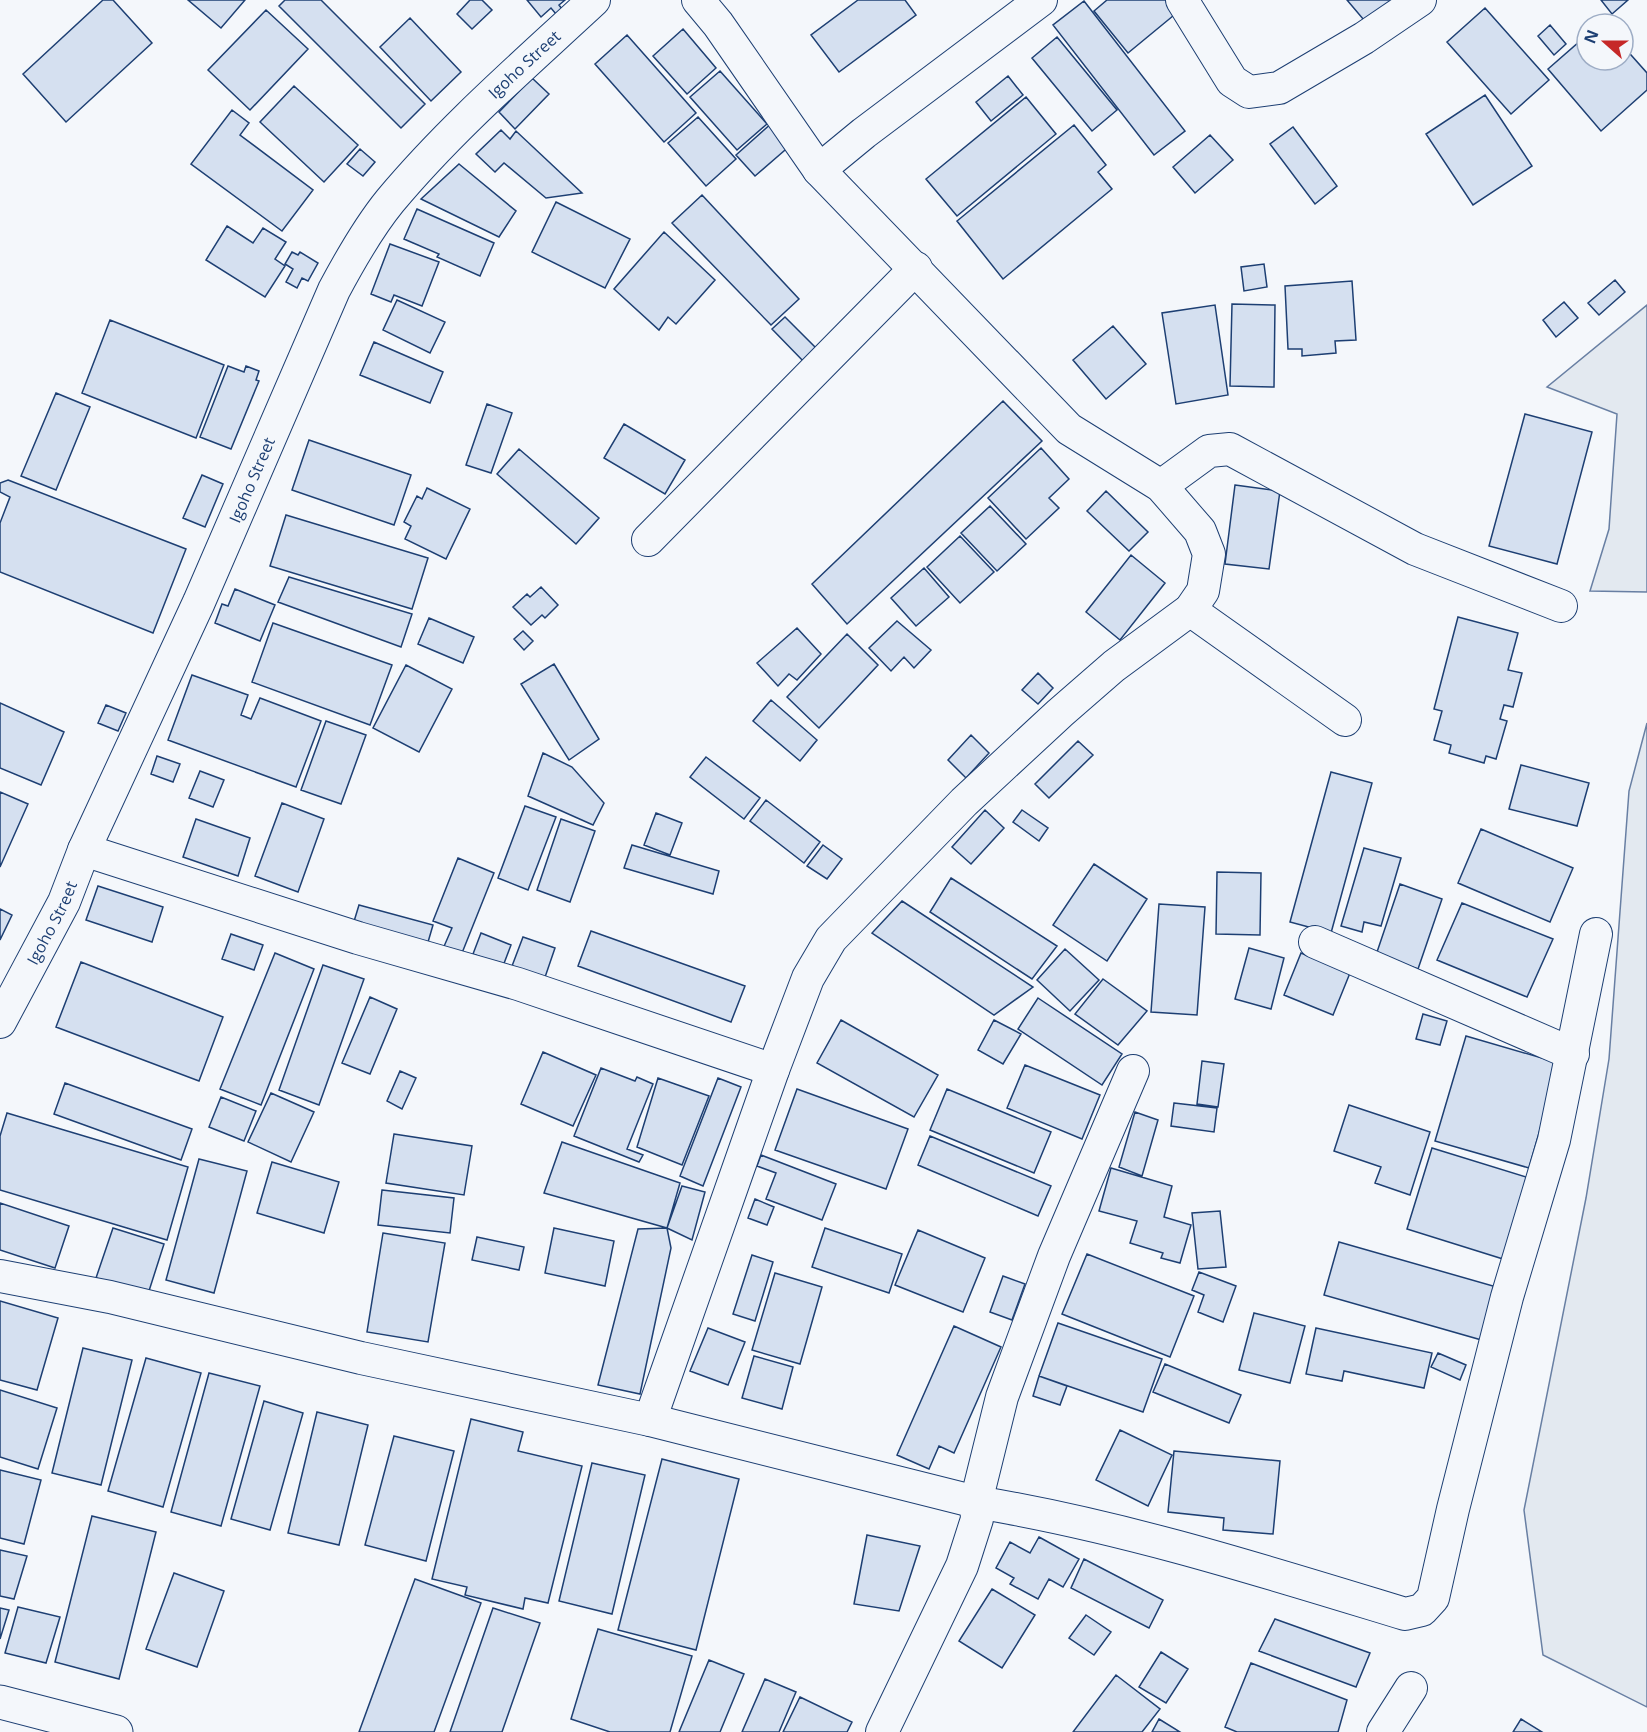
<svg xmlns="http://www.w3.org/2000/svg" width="1647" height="1732" font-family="'Open Sans',sans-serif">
  <rect width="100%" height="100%" fill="#f4f7fb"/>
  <path fill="#e3e9f0" stroke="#687fa3" stroke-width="1.5" d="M 1647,305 L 1647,592 L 1590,591 L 1609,529 L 1617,414 L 1547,387 Z
    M 1647,723 L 1647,1707 L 1543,1655 L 1524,1510 L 1586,1198 L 1609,1059 L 1629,791 Z"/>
  <path fill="#d5e0f0" stroke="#1d3f73" stroke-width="1.5" d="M 103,0 L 113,0 L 152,43 L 66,122 L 23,74 Z
    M 188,0 L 245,0 L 221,28 Z
    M 285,0 L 321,0 L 425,104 L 401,128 L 279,6 Z
    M 470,0 L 482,0 L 492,10 L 472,29 L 457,14 Z
    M 527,0 L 565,0 L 559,5 L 562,9 L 556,14 L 551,8 L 541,17 Z
    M 858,0 L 905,0 L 916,15 L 839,72 L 811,35 Z
    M 1107,0 L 1170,0 L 1179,11 L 1128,53 L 1094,11 Z
    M 1347,0 L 1401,0 L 1369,26 Z
    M 1601,0 L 1628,0 L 1612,14 Z
    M 1084,1 L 1185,131 L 1154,155 L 1053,25 Z
    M 1485,8 L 1549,80 L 1511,114 L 1447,42 Z
    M 266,10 L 308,49 L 250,110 L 208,70 Z
    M 410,18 L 461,72 L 431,101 L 380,47 Z
    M 1550,25 L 1566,44 L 1554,55 L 1538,36 Z
    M 683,29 L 716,68 L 687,94 L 653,56 Z
    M 627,35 L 696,113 L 664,142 L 595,64 Z
    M 1587,35 L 1587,60 L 1623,60 L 1623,46 L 1647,73 L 1647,90 L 1601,131 L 1548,69 Z
    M 1057,37 L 1117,110 L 1092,131 L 1032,58 Z
    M 720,71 L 767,124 L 737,150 L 690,97 Z
    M 1008,76 L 1023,95 L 991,121 L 976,102 Z
    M 532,78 L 549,94 L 515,129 L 499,112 Z
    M 294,86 L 358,145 L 324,182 L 260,122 Z
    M 1485,95 L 1532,166 L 1473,205 L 1426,134 Z
    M 1026,97 L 1056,134 L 957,216 L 926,179 Z
    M 232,110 L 249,123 L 240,135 L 313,190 L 282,231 L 191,164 Z
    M 698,117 L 736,159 L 706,186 L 668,143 Z
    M 773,122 L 792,144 L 755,176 L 736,155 Z
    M 1074,125 L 1106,165 L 1098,172 L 1112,189 L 1003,279 L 957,221 Z
    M 1293,127 L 1337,186 L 1315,204 L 1270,144 Z
    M 501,130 L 510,139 L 516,131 L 582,193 L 546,198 L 504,163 L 495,172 L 476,154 Z
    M 1210,135 L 1233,160 L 1195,193 L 1173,167 Z
    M 360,149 L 375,162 L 363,176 L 347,164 Z
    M 459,164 L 516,211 L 499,237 L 421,199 Z
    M 702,195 L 799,299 L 771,325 L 672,223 Z
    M 556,202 L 630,239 L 605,288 L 532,252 Z
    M 417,209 L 494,243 L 480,276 L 437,257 L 439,254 L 404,239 Z
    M 227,226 L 253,243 L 263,228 L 286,242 L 275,259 L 285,266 L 265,297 L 206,260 Z
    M 664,232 L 715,280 L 676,324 L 668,317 L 659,330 L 614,289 Z
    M 390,244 L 439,262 L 422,306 L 394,295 L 391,302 L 371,294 Z
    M 292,252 L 298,255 L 300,252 L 318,263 L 308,281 L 302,278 L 297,288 L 286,282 L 293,269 L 285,264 Z
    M 1264,264 L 1267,287 L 1244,291 L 1241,267 Z
    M 1615,280 L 1625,292 L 1599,315 L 1588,303 Z
    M 1352,281 L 1356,340 L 1335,341 L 1336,353 L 1302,356 L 1302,349 L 1288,349 L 1285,286 Z
    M 397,300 L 445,322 L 430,353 L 383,330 Z
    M 1564,302 L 1578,318 L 1556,337 L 1543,320 Z
    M 1232,304 L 1275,305 L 1274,387 L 1230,386 Z
    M 1215,305 L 1228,395 L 1176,404 L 1162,313 Z
    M 785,317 L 818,350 L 805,363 L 772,329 Z
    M 110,320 L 224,365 L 196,438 L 82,393 Z
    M 1113,326 L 1146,364 L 1106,399 L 1073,360 Z
    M 374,342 L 443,372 L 430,403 L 360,375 Z
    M 228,366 L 244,372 L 246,366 L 259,371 L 256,380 L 259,381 L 231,449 L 200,437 Z
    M 56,393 L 90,407 L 56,490 L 21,476 Z
    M 1003,401 L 1042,441 L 847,624 L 812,584 Z
    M 487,404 L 512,413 L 491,473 L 466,465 Z
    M 1525,414 L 1592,432 L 1557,564 L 1489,546 Z
    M 624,424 L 685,460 L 665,494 L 604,458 Z
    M 309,440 L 411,475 L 394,525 L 292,490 Z
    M 1041,448 L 1069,479 L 1049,498 L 1059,508 L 1026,539 L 988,498 Z
    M 519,449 L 599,518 L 576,544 L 497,474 Z
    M 202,475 L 223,484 L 205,527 L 183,518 Z
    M 8,480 L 186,549 L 153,633 L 0,572 L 0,523 L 10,497 L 0,492 L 0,483 Z
    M 1235,485 L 1280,491 L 1269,569 L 1225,564 Z
    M 427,488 L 470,509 L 446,559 L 405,539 L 411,526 L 404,522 L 417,496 L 422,499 Z
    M 1106,491 L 1148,532 L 1129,551 L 1087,511 Z
    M 990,506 L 1026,544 L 997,571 L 961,533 Z
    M 286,515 L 428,558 L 412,609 L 270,566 Z
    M 960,536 L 994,572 L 960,603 L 927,567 Z
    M 1131,555 L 1165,583 L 1120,640 L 1086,612 Z
    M 924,568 L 949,597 L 916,626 L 891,598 Z
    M 289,577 L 412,614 L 401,647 L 278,602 Z
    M 541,587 L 558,605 L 545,618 L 542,615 L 531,625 L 513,607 L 527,594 L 530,597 Z
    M 235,589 L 275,605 L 260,641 L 215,623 L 222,604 L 228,606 Z
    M 1458,617 L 1518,633 L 1508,670 L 1522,673 L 1513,707 L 1504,705 L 1500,719 L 1507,721 L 1496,759 L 1486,756 L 1484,763 L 1449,753 L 1451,745 L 1434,740 L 1442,711 L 1434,709 Z
    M 429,618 L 474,637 L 463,663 L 418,644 Z
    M 897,621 L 931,650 L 914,668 L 904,657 L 891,671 L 869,648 Z
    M 273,623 L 392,665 L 370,725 L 252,682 Z
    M 797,628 L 821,654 L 797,680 L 789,674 L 778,686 L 757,663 Z
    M 523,631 L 533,641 L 524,650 L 514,639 Z
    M 847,634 L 878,665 L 819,728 L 787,697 Z
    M 554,664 L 599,739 L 569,760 L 521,684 Z
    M 406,665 L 452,689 L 419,752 L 373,728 Z
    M 1038,673 L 1053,688 L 1038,704 L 1022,690 Z
    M 192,675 L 248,695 L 241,715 L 251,719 L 260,698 L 321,721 L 296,787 L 168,740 Z
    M 771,700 L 817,740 L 800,761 L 753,721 Z
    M 0,703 L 64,732 L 41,785 L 0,768 Z
    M 106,705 L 126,713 L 118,731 L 98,723 Z
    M 326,721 L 366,735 L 341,804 L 301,790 Z
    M 971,735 L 989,753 L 966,778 L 948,760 Z
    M 1078,741 L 1093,755 L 1049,798 L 1035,784 Z
    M 543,753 L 572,767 L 604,803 L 593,825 L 528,796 Z
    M 157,756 L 180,764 L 173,782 L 151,774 Z
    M 706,757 L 760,798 L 744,819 L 690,777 Z
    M 1521,765 L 1589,783 L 1577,826 L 1509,809 Z
    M 200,771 L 224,780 L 213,807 L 189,798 Z
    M 1331,772 L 1372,783 L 1331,933 L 1290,922 Z
    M 0,792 L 28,804 L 0,867 Z
    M 766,800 L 820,842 L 804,863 L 750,821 Z
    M 282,803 L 324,819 L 298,892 L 255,876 Z
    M 525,806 L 556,817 L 528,890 L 498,878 Z
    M 985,810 L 1004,828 L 971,864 L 952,847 Z
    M 1022,810 L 1048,828 L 1039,841 L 1013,822 Z
    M 656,813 L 682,823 L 670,855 L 644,845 Z
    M 196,819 L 250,838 L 238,876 L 183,857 Z
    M 561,819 L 595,831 L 570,902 L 537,890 Z
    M 1481,829 L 1573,868 L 1550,922 L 1458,883 Z
    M 632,845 L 719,871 L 713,894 L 624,868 Z
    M 823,845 L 842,859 L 827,879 L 807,866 Z
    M 1364,848 L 1401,858 L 1381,926 L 1364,922 L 1362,932 L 1341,926 Z
    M 458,858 L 494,873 L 460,958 L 442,951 L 452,928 L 433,921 Z
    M 1094,864 L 1147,899 L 1107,961 L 1053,925 Z
    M 1217,872 L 1261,873 L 1260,935 L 1216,934 Z
    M 951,878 L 1057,946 L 1032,979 L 930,912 Z
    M 1400,884 L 1442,899 L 1418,969 L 1376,955 Z
    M 98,886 L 163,907 L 152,942 L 86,920 Z
    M 902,901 L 1033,987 L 994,1015 L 872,933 Z
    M 1462,903 L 1553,939 L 1527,997 L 1437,960 Z
    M 1159,904 L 1205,907 L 1197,1015 L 1151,1012 Z
    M 359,905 L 433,925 L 426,949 L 352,928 Z
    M 0,909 L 12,915 L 0,940 Z
    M 591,931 L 745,986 L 731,1022 L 578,966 Z
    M 481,933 L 511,945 L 503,966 L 473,954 Z
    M 231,934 L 263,945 L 254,970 L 222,959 Z
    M 523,937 L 555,948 L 542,986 L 509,974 Z
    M 1249,948 L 1284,958 L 1271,1009 L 1235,999 Z
    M 1065,949 L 1099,980 L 1070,1011 L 1037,980 Z
    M 275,953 L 314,969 L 261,1105 L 220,1089 Z
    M 1301,953 L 1350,973 L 1333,1015 L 1284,995 Z
    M 81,962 L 223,1017 L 199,1081 L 56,1027 Z
    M 323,965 L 364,979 L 319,1105 L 279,1090 Z
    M 1103,979 L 1147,1011 L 1118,1045 L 1075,1014 Z
    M 370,997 L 397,1009 L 370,1074 L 342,1063 Z
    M 1038,998 L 1122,1054 L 1102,1085 L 1018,1029 Z
    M 1423,1014 L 1447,1021 L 1440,1045 L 1416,1039 Z
    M 841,1020 L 938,1075 L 914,1117 L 817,1063 Z
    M 994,1020 L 1021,1034 L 1003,1064 L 978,1050 Z
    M 1466,1036 L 1559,1063 L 1529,1168 L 1435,1141 Z
    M 543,1052 L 596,1075 L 573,1126 L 521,1104 Z
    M 1202,1061 L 1224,1064 L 1218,1107 L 1197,1104 Z
    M 1025,1065 L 1100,1095 L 1082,1139 L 1007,1108 Z
    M 601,1068 L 635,1081 L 637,1077 L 653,1084 L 627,1149 L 643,1155 L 639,1162 L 574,1136 Z
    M 400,1071 L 416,1078 L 402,1109 L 387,1101 Z
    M 658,1078 L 709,1096 L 682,1165 L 637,1147 Z
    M 718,1078 L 741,1087 L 703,1186 L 680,1176 Z
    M 65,1083 L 192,1129 L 181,1160 L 54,1114 Z
    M 797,1089 L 908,1129 L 886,1189 L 775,1150 Z
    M 947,1089 L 1051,1132 L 1034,1173 L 930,1130 Z
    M 271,1093 L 314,1112 L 291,1162 L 248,1142 Z
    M 221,1097 L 256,1111 L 244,1141 L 209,1127 Z
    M 1174,1103 L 1217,1108 L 1214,1132 L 1171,1126 Z
    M 1349,1105 L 1430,1132 L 1410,1195 L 1375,1183 L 1381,1167 L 1334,1151 Z
    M 1135,1112 L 1158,1120 L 1142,1176 L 1119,1167 Z
    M 7,1113 L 188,1167 L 167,1240 L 0,1190 L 0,1136 Z
    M 394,1134 L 472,1146 L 464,1195 L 386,1183 Z
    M 930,1136 L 1051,1186 L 1038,1216 L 918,1165 Z
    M 562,1142 L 680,1183 L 667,1228 L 544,1193 Z
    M 1432,1148 L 1529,1178 L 1503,1259 L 1407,1229 Z
    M 761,1155 L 836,1184 L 822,1220 L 766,1199 L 776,1173 L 757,1166 Z
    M 199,1159 L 247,1171 L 214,1293 L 166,1280 Z
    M 272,1162 L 339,1182 L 324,1233 L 257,1213 Z
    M 1111,1168 L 1172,1186 L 1164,1217 L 1191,1225 L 1180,1263 L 1161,1258 L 1163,1253 L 1130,1243 L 1137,1221 L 1099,1211 Z
    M 682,1186 L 705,1192 L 692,1240 L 667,1228 Z
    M 382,1190 L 454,1198 L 450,1233 L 378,1225 Z
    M 755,1199 L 774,1207 L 767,1225 L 748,1218 Z
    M 0,1203 L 69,1226 L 55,1268 L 0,1250 Z
    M 1220,1211 L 1226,1267 L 1198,1269 L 1192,1213 Z
    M 113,1228 L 164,1244 L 148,1294 L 96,1278 Z
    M 554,1228 L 614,1241 L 605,1286 L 545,1273 Z
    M 667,1228 L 671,1248 L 640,1394 L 598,1385 L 638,1229 Z
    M 825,1228 L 902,1254 L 889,1293 L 812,1267 Z
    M 918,1230 L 985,1258 L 963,1312 L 895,1285 Z
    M 383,1233 L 445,1243 L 428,1342 L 367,1332 Z
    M 477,1237 L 524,1247 L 519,1270 L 472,1260 Z
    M 1339,1242 L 1507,1290 L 1492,1343 L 1324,1295 Z
    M 1087,1254 L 1194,1296 L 1170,1357 L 1062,1314 Z
    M 752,1255 L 773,1262 L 755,1321 L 733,1314 Z
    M 1199,1272 L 1236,1286 L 1223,1322 L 1198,1312 L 1204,1295 L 1192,1290 Z
    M 775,1273 L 822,1287 L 800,1364 L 752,1350 Z
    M 1003,1276 L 1025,1284 L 1012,1320 L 990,1312 Z
    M 0,1301 L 58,1318 L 37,1390 L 0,1380 Z
    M 1254,1313 L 1305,1326 L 1290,1383 L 1239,1370 Z
    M 1058,1323 L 1162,1359 L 1143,1412 L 1039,1376 Z
    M 954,1326 L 1001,1347 L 954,1453 L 939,1446 L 929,1469 L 897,1455 Z
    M 708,1328 L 745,1342 L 728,1385 L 690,1371 Z
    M 1316,1328 L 1432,1353 L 1424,1388 L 1344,1371 L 1342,1381 L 1306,1374 Z
    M 83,1348 L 132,1360 L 101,1485 L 52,1473 Z
    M 1438,1353 L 1466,1365 L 1460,1380 L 1431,1367 Z
    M 754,1356 L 793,1367 L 782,1409 L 742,1398 Z
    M 146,1358 L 201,1373 L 163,1507 L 108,1491 Z
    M 1165,1364 L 1241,1395 L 1229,1423 L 1153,1392 Z
    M 209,1373 L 260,1386 L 221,1526 L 171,1512 Z
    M 1039,1376 L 1067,1386 L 1060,1405 L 1033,1396 Z
    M 0,1390 L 57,1408 L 38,1469 L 0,1457 Z
    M 264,1401 L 303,1413 L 270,1530 L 231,1519 Z
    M 317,1412 L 368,1425 L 339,1545 L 288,1533 Z
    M 471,1419 L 523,1432 L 518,1451 L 582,1466 L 548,1603 L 525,1598 L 523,1609 L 465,1595 L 467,1587 L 432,1579 Z
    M 1120,1430 L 1172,1455 L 1148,1506 L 1096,1480 Z
    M 394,1436 L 454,1451 L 426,1561 L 365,1545 Z
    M 1174,1451 L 1280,1461 L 1273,1534 L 1223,1530 L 1224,1518 L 1168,1512 Z
    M 662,1459 L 739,1479 L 696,1650 L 618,1630 Z
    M 592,1463 L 645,1475 L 612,1614 L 559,1601 Z
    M 0,1470 L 41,1480 L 24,1544 L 0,1538 Z
    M 92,1516 L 156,1532 L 119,1679 L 55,1662 Z
    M 867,1535 L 920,1546 L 899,1611 L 854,1604 Z
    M 1039,1537 L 1079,1559 L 1063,1587 L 1049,1579 L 1038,1599 L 1010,1584 L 1014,1578 L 996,1568 L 1010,1542 L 1030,1553 Z
    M 0,1550 L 27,1556 L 14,1599 L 0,1596 Z
    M 1084,1559 L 1163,1600 L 1149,1628 L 1071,1588 Z
    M 174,1573 L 224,1591 L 197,1667 L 146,1649 Z
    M 415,1579 L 481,1603 L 434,1732 L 359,1732 Z
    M 992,1589 L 1035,1615 L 1002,1668 L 959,1641 Z
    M 18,1607 L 60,1617 L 46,1663 L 5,1653 Z
    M 0,1608 L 9,1610 L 0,1639 Z
    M 493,1608 L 540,1623 L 502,1732 L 450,1732 Z
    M 1086,1615 L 1111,1632 L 1094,1655 L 1069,1638 Z
    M 1275,1619 L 1370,1653 L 1356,1687 L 1259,1651 Z
    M 598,1629 L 692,1656 L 670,1732 L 610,1732 L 571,1719 Z
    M 1161,1652 L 1188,1669 L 1166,1703 L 1139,1687 Z
    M 709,1660 L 744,1674 L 720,1732 L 679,1732 Z
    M 1251,1663 L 1347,1700 L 1338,1732 L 1237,1732 L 1225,1727 Z
    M 1116,1675 L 1160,1709 L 1142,1732 L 1073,1732 Z
    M 765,1679 L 796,1692 L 779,1732 L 742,1732 Z
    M 800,1697 L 852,1722 L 847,1732 L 783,1732 Z
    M 1159,1719 L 1180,1732 L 1152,1732 Z
    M 1521,1719 L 1542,1732 L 1513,1732 Z"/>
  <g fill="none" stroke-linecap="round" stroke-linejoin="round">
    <g stroke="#1d3f73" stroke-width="34">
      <g id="street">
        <path d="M 1182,0 L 1232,81 L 1249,92 L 1279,88 L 1364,38 L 1420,0"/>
        <path d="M 819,170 L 864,133 L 1041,0"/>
        <path d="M 1161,486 L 1209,451 L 1230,449 L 1415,549 L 1561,606"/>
        <path d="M 648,540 L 916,268"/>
        <path d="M 1190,610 L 1345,720"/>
        <path d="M 84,850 L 358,938 L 518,984 L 773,1070"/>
        <path d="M 1315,942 L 1573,1054"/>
        <path id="s1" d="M 0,1022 L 64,902 L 84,850 L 199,602 L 334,290 C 350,260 368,228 390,201 C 451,128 524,65 594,0"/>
        <path d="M 0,1276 L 110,1297 L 361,1358 L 650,1420 L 976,1502 C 1122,1526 1264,1571 1405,1614 L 1422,1610 L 1433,1598 L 1453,1509 L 1507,1297 L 1554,1140 L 1596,934"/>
        <path d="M 650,1420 L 773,1070 L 808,978 L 831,939 L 964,802 L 1060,713 L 1114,666 L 1190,610 L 1203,591 L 1209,554 L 1200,531 L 1161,486 L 1069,429 L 819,170 L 718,24 L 698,0"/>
        <path d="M 882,1732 L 962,1566 L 977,1519 L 976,1502 L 1002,1397 L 1054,1256 L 1133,1071"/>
        <path d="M 1383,1732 L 1411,1688"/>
      </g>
    </g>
    <g stroke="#1d3f73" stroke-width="35">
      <path id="secondary" d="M 0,1702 L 116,1732"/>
    </g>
    <use href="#street" stroke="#f4f7fb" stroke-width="32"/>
    <use href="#secondary" stroke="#f4f7fb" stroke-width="33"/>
  </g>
  <g text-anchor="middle" stroke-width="4.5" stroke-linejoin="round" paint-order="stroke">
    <g font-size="16" fill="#1d3f73" stroke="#f4f7fb">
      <text dy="6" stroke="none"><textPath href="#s1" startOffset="1102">Igoho Street</textPath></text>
      <text dy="6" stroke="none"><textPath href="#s1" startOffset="598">Igoho Street</textPath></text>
      <text dy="6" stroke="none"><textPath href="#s1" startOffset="112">Igoho Street</textPath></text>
    </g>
  </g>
  <g transform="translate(1605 42) rotate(291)"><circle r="28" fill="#f4f7fb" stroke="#9eadc5" stroke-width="1.5"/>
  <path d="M0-4.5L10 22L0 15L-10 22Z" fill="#c62828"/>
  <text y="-9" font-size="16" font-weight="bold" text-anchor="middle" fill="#1d3f73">N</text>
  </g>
</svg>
